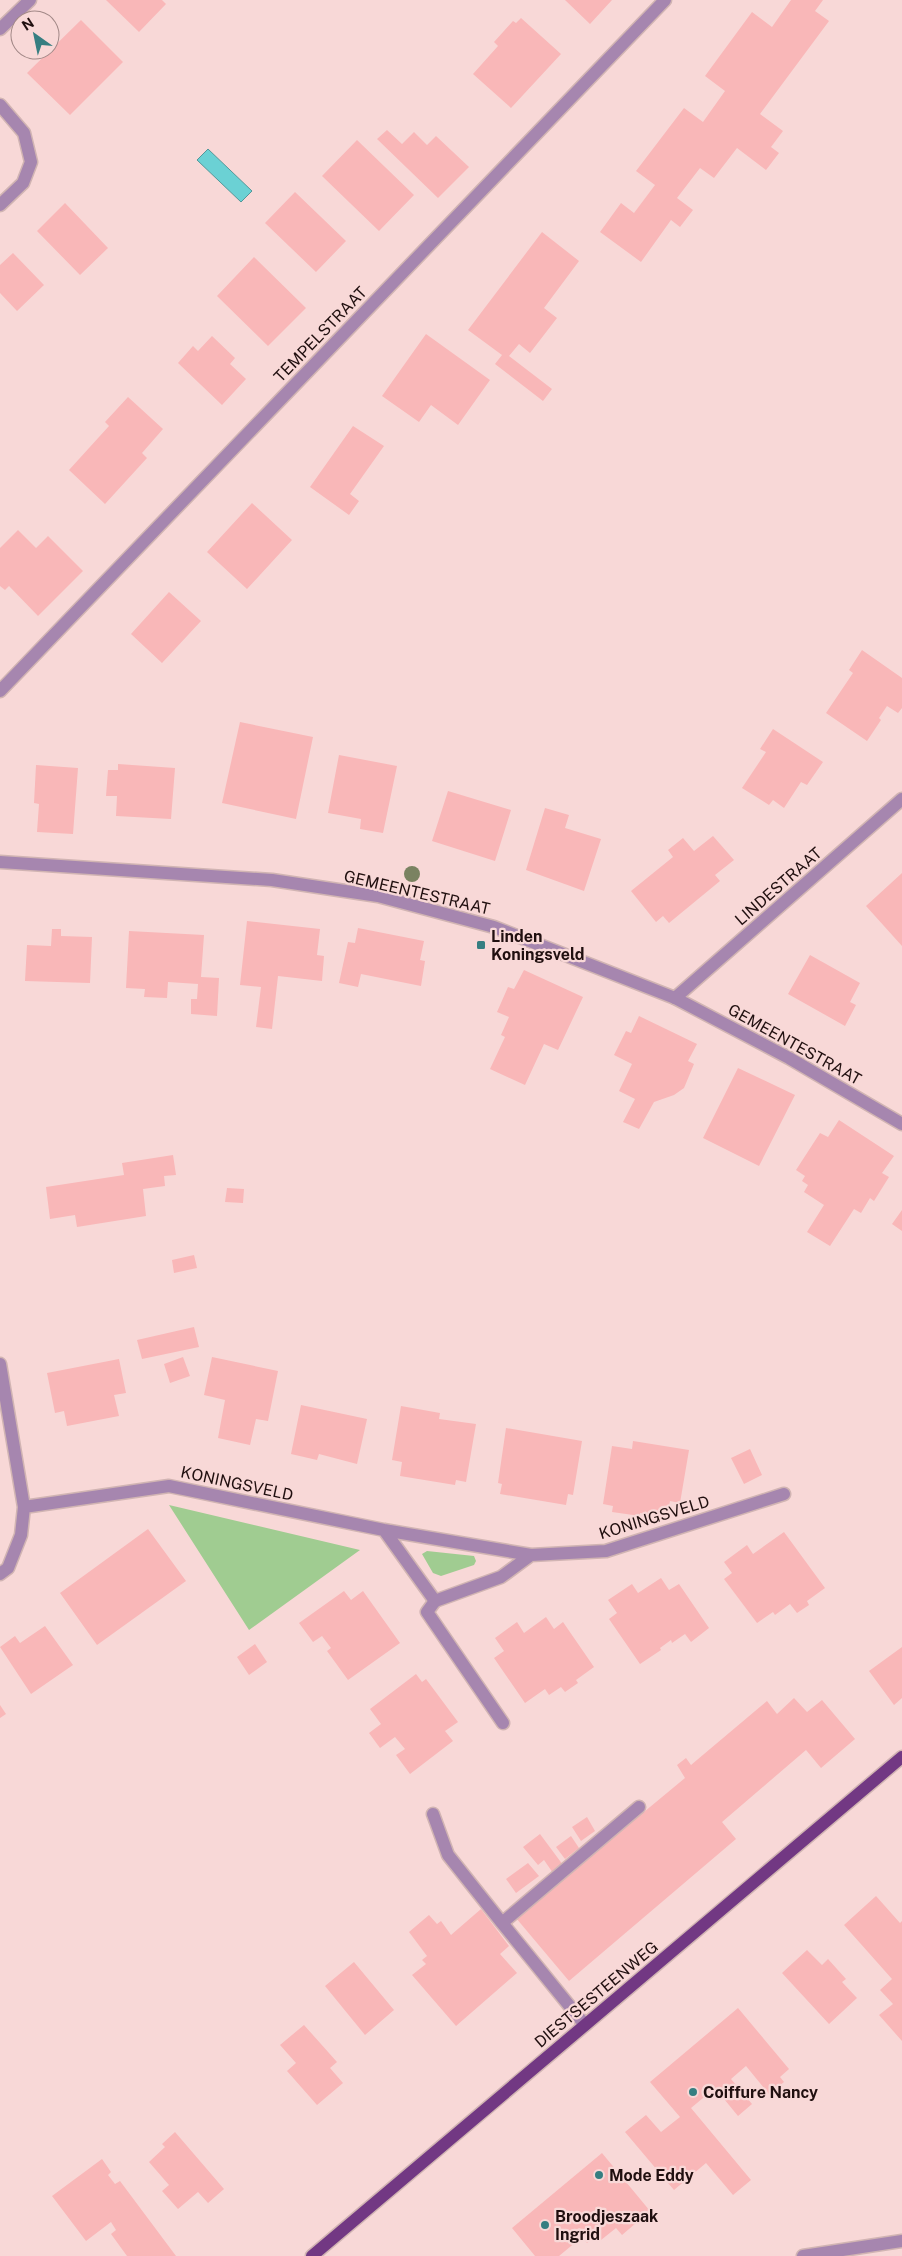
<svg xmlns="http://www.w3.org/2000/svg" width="902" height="2256" font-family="'Public Sans',sans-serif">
  <rect width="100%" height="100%" fill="#f8d8d7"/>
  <path fill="#a0cc91" d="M 169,1505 L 360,1550 L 249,1630 Z
    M 427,1551 L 474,1556 L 476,1561 L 474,1565 L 441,1576 L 433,1573 L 422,1554 Z"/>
  <path fill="#6bd1d4" stroke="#549799" d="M 208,149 L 252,191 L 241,202 L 197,160 Z"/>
  <path fill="#f9b7b8" d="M 106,0 L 162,0 L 166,4 L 139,32 Z
    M 565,0 L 612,0 L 590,24 Z
    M 791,0 L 823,0 L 815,11 L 829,21 L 760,114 L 783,131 L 771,147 L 779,153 L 766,170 L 737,148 L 714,178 L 700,168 L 677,198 L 693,210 L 680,227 L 671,220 L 641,262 L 600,232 L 621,203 L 634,213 L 655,185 L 636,171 L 684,108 L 703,122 L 725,91 L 705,76 L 752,12 L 772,27 Z
    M 521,18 L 561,54 L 511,108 L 473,74 L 498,46 L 494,42 L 513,21 L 516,23 Z
    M 81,20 L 123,62 L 70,115 L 27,73 Z
    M 387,130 L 402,144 L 414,132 L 427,145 L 436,136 L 469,167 L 438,198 L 377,139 Z
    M 357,140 L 414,195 L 379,231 L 322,176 Z
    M 295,192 L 346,241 L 316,272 L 265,223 Z
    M 65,203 L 108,248 L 80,275 L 37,231 Z
    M 542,232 L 579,261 L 544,308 L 557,318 L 530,353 L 519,344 L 509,356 L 552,389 L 543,401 L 495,364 L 502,355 L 468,330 Z
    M 13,253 L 44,285 L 17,311 L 0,293 L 0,265 Z
    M 254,257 L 306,308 L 268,346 L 217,296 Z
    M 426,334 L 490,380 L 458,425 L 431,405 L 419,422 L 382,396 Z
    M 212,336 L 235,358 L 230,364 L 246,379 L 222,405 L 178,363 L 193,346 L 198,351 Z
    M 128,397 L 163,429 L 142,453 L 147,458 L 105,504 L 69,470 L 109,426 L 105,422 Z
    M 353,426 L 384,446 L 350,494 L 359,501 L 349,515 L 310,487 Z
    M 252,503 L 292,540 L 247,589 L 207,552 Z
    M 18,530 L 36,548 L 48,536 L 83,571 L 38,616 L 9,586 L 5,590 L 0,586 L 0,548 Z
    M 169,592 L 201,621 L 162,663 L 131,634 Z
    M 862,650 L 902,678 L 902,708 L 898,713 L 887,706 L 879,718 L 881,720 L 867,741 L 826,713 L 853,673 L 849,670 Z
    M 240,722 L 313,737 L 296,819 L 222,803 Z
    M 773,729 L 823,762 L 807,785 L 801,782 L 784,808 L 773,800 L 769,805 L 742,788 L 766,752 L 760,749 Z
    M 339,755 L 397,766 L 383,833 L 360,829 L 361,819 L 328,813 Z
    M 118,764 L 175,768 L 171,819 L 116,816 L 117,796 L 106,796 L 108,770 L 118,770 Z
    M 36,765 L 78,768 L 73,834 L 37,832 L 39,804 L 34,803 Z
    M 448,791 L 511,810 L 495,861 L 432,841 Z
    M 545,808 L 569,815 L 565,828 L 601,839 L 584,891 L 526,870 Z
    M 713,836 L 734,860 L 715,875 L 720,881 L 669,923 L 663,916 L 656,922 L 631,891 L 673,857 L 668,850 L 683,838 L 694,851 Z
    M 902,873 L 902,946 L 866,906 Z
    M 247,921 L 320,929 L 317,955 L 324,956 L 322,981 L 278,976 L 272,1029 L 256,1027 L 261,987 L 240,985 Z
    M 358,928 L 424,941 L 420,960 L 425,961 L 421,986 L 361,974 L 358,987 L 339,983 L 348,942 L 355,943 Z
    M 52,929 L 61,929 L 61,936 L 92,937 L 90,983 L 25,981 L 27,945 L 51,946 Z
    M 129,931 L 204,935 L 201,977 L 219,978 L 217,1016 L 191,1014 L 191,999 L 197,999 L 198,984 L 168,982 L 167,998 L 144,997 L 145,989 L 126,988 Z
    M 810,955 L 860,983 L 850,1002 L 856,1005 L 845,1026 L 788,994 Z
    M 524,970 L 583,997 L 558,1050 L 544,1044 L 525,1085 L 490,1069 L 505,1037 L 501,1035 L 509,1017 L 497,1012 L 508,987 L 514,989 Z
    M 639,1016 L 697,1044 L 688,1061 L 694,1064 L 684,1088 L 674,1095 L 654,1102 L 639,1129 L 623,1122 L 635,1099 L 619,1091 L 632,1064 L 614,1055 L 626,1031 L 631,1033 Z
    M 738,1068 L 795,1095 L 759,1166 L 703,1138 Z
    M 839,1120 L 894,1156 L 882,1173 L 889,1177 L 874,1201 L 870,1198 L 861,1213 L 854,1209 L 830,1246 L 807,1232 L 824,1205 L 804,1192 L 808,1185 L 802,1181 L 805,1176 L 796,1170 L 820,1133 L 828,1137 Z
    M 173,1155 L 176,1175 L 164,1176 L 165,1186 L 143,1189 L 146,1216 L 77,1227 L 75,1215 L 50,1219 L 46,1187 L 124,1175 L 122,1163 Z
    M 227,1188 L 244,1189 L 243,1203 L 225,1202 Z
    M 902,1210 L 902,1231 L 892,1224 Z
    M 194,1255 L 197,1268 L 174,1273 L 172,1260 Z
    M 194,1327 L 199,1347 L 142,1359 L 137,1340 Z
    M 183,1357 L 190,1376 L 170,1383 L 164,1364 Z
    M 212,1357 L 278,1371 L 268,1421 L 256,1419 L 250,1445 L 218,1438 L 225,1400 L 204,1395 Z
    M 119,1359 L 126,1393 L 114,1395 L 119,1416 L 67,1426 L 64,1411 L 55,1413 L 47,1373 Z
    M 301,1405 L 367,1419 L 357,1464 L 319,1454 L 317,1460 L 291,1454 Z
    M 401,1406 L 440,1413 L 439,1419 L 476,1424 L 466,1482 L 456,1480 L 455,1485 L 400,1476 L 402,1462 L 392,1460 Z
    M 506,1428 L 582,1441 L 573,1495 L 568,1494 L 566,1505 L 500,1494 L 502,1484 L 498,1483 Z
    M 633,1441 L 689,1450 L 680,1503 L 670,1501 L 667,1516 L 640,1513 L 640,1516 L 612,1512 L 613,1506 L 603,1504 L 612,1446 L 632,1449 Z
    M 750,1449 L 762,1475 L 744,1484 L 731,1458 Z
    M 148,1529 L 186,1581 L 97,1645 L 60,1593 Z
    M 784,1532 L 825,1588 L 807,1601 L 809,1605 L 797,1613 L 790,1604 L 775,1615 L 773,1612 L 757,1623 L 724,1579 L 732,1573 L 724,1562 L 747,1545 L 753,1554 Z
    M 661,1578 L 669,1590 L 679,1584 L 709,1628 L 691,1642 L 685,1634 L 672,1643 L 671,1640 L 660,1648 L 661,1650 L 640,1664 L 609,1619 L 617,1613 L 608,1600 L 632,1584 L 638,1593 Z
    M 344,1591 L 351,1600 L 363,1591 L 400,1643 L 348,1680 L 327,1651 L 331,1648 L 322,1636 L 313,1642 L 299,1623 Z
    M 546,1617 L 554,1629 L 563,1622 L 594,1667 L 576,1680 L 578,1683 L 565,1692 L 561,1687 L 549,1695 L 545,1689 L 525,1703 L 494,1658 L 504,1651 L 495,1638 L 517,1622 L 524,1633 Z
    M 45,1626 L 73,1665 L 31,1694 L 0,1647 L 15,1636 L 20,1643 Z
    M 255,1644 L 267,1662 L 249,1675 L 237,1657 Z
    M 902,1647 L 902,1698 L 894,1705 L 869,1671 Z
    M 416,1674 L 422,1682 L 426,1679 L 458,1722 L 445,1731 L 453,1741 L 410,1774 L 396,1755 L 405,1749 L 395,1737 L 380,1748 L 369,1733 L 381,1724 L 370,1709 Z
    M 794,1698 L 807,1712 L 822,1700 L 855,1739 L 821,1768 L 806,1750 L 722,1822 L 736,1839 L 569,1981 L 516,1918 L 685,1778 L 677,1765 L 686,1758 L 691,1765 L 767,1701 L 777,1714 Z
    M 0,1705 L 6,1714 L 0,1718 Z
    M 587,1817 L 595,1831 L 581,1841 L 572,1827 Z
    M 540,1834 L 563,1865 L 553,1873 L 544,1860 L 538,1865 L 523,1847 Z
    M 571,1836 L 579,1848 L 565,1859 L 556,1847 Z
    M 528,1863 L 539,1876 L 516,1893 L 506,1879 Z
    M 876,1896 L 900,1923 L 902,1921 L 902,2041 L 879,2015 L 893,2004 L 880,1990 L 892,1979 L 844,1925 Z
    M 481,1909 L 509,1946 L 500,1954 L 517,1973 L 456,2026 L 412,1975 L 426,1964 L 422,1960 L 427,1956 L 409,1932 L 429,1915 L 437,1924 L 441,1921 L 451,1935 Z
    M 807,1950 L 822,1965 L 828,1959 L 846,1979 L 842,1982 L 857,1998 L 829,2024 L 782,1973 Z
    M 354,1962 L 394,2010 L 365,2035 L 325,1986 Z
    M 738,2008 L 789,2069 L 780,2077 L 784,2082 L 769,2094 L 746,2066 L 731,2079 L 752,2104 L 738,2116 L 715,2088 L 691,2108 L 751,2180 L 733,2195 L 706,2163 L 674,2190 L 625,2132 L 646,2115 L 661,2132 L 680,2117 L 650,2082 Z
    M 304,2025 L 337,2062 L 330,2068 L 343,2083 L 317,2105 L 287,2071 L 296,2063 L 280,2045 Z
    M 175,2132 L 224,2189 L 208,2203 L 198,2192 L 178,2209 L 162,2191 L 169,2185 L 149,2162 L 165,2147 L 162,2144 Z
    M 602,2153 L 650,2211 L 622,2235 L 616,2228 L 601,2240 L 597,2235 L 587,2243 L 582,2237 L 559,2256 L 535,2256 L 512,2228 Z
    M 102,2159 L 111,2172 L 108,2175 L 115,2184 L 120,2181 L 176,2256 L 127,2256 L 111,2234 L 116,2230 L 111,2222 L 86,2241 L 52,2196 Z"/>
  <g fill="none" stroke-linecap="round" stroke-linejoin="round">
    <g stroke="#d1b4b3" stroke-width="15">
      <path id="service" d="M 435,1601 L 427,1612 L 503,1723
        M 433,1814 L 448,1855 L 502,1923
        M 585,2025 L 502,1923 L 639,1807"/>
    </g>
    <g stroke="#d1b4b3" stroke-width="15">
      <path id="minor" d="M 0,29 L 30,0
        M 0,105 L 24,133 L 31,162 L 23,183 L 0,205
        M 0,691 L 665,0
        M 675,998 L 902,799
        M 0,1364 L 24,1507 L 21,1535 L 8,1568 L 0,1574
        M 24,1507 L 169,1486 L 384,1530 L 531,1555 L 606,1551 L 784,1494
        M 384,1530 L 435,1601 L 501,1577 L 531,1555
        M 803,2256 L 902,2241"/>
    </g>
    <g stroke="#d1b4b3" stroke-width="15">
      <path id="tertiary" d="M 0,862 L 272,880 L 378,896 L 494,927 L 675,998 L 789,1058 L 902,1124"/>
    </g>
    <g stroke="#d1b4b3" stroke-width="15">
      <path id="primary" d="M 312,2256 L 902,1757"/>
    </g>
    <use href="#service" stroke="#a686af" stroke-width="12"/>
    <use href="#minor" stroke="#a686af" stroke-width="12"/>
    <use href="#tertiary" stroke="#a686af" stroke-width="12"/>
    <use href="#primary" stroke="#723883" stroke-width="12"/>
  </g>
  <circle fill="#7a8261" cx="412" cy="874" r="8"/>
  <g fill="#367e81" stroke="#f8d8d7" stroke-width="2">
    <rect x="476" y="940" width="10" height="10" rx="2.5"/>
    <circle cx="693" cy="2092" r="5"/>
    <circle cx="599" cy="2175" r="5"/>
    <circle cx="545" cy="2225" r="5"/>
  </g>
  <g text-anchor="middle" stroke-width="4.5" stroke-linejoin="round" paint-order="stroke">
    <g font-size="16" fill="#200f0f" stroke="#f8d8d7">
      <text transform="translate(320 334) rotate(-46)" y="6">TEMPELSTRAAT</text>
      <text transform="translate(778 886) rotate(-41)" y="6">LINDESTRAAT</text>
      <text transform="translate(417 892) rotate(13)" y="6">GEMEENTESTRAAT</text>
      <text transform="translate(795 1044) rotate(29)" y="6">GEMEENTESTRAAT</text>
      <text transform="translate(237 1483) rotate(12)" y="6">KONINGSVELD</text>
      <text transform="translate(654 1517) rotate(-17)" y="6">KONINGSVELD</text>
      <text transform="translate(596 1994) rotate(-40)" y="6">DIESTSESTEENWEG</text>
    </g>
    <g font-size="16" font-weight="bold" fill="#200f0f" stroke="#f8d8d7" text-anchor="start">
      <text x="491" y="942">Linden<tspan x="491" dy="18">Koningsveld</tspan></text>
      <text x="703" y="2098">Coiffure Nancy</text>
      <text x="609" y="2181">Mode Eddy</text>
      <text x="555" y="2222">Broodjeszaak<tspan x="555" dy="18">Ingrid</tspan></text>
    </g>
  </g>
  <g transform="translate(35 35) rotate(327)"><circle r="24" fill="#f8d8d7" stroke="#a28887"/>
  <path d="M0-4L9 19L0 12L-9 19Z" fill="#367e81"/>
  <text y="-8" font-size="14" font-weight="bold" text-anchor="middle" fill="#200f0f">N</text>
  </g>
</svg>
